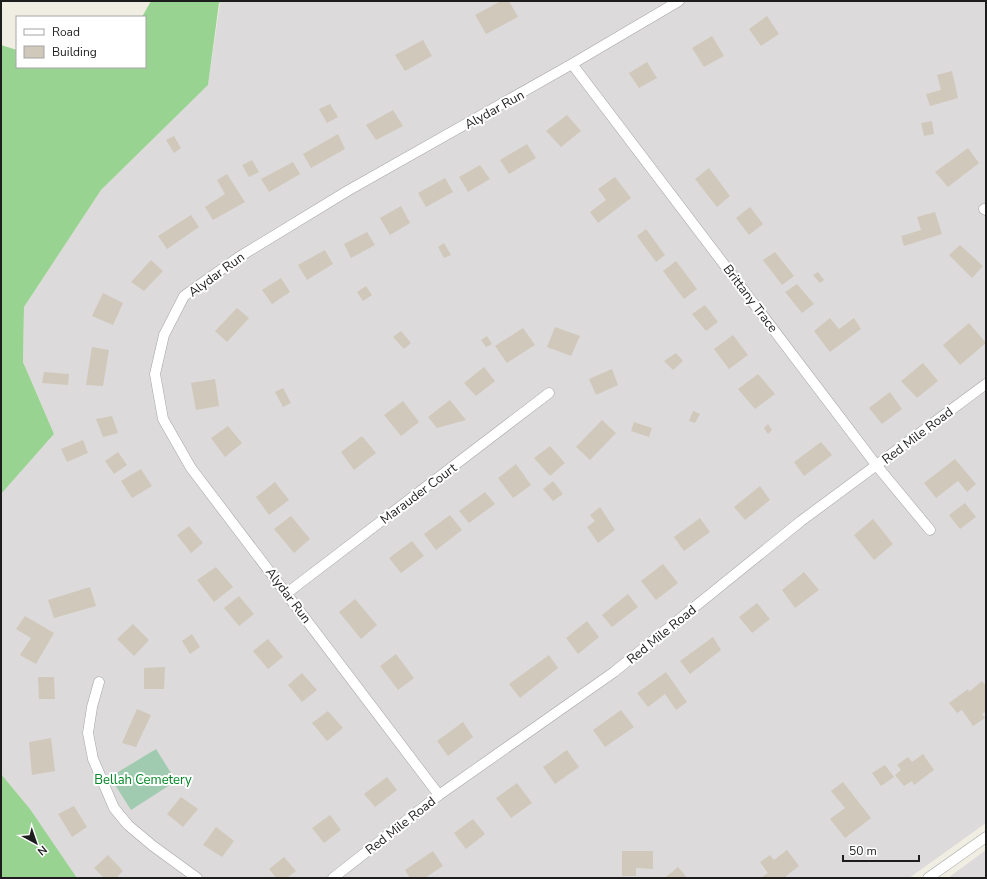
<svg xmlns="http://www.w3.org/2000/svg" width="987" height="879" font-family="'Nunito Sans',sans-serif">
  <rect width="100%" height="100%" fill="#f0eee2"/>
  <path fill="#dcdada" d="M 223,1 L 986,1 L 986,823 L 909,878 L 77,878 L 30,809 L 1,774 L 1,494 L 54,434 L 23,362 L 24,307 L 101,190 L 208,85 L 220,3 Z
    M 986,850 L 986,878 L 948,878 Z"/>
  <path fill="#99d392" d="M 151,1 L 223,1 L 219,3 L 208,85 L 101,190 L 24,307 L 23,362 L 54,434 L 1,494 L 1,45 L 17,50 L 17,67 L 145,67 L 145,17 L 142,17 Z
    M 1,774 L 30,809 L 77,878 L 1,878 Z"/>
  <path fill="#a1cbb0" d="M 156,749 L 176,781 L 131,810 L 110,777 Z"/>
  <path fill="#d0c8bb" d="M 501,1 L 509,1 L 518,17 L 486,34 L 475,15 Z
    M 767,16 L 779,34 L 761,46 L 749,29 Z
    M 712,36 L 724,56 L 704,67 L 692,48 Z
    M 423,40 L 432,56 L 405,71 L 395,55 Z
    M 647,62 L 657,78 L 639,88 L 629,73 Z
    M 952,71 L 958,98 L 930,106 L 926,94 L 941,90 L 937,75 Z
    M 330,104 L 338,117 L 327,123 L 319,109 Z
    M 393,110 L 403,126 L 376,140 L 366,125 Z
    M 567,115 L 581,131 L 561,147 L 546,131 Z
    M 932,121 L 934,134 L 924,136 L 921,123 Z
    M 338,134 L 345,149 L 311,168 L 303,154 Z
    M 174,136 L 181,148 L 174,153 L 166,140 Z
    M 527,144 L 536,158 L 509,174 L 500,160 Z
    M 968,148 L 979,163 L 948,187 L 935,172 Z
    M 252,160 L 259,172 L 249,177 L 242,165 Z
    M 293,162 L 300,174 L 269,192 L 261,179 Z
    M 480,165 L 490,179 L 468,192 L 459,177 Z
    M 709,168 L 730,196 L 717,207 L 695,179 Z
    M 227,174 L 245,202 L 213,220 L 205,207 L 225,194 L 217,180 Z
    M 615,177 L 631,198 L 598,223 L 590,212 L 606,200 L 598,189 Z
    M 445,178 L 453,192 L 426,207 L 418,193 Z
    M 401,206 L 410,223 L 390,235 L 380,218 Z
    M 750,207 L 763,224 L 749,235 L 736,218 Z
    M 935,212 L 942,234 L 904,246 L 901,236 L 921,230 L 917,217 Z
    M 191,215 L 199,227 L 167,249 L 158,236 Z
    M 646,229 L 665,255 L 656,262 L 637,236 Z
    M 367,232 L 375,245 L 351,258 L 344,244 Z
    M 444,243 L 451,255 L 444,258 L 438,247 Z
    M 960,245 L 983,266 L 972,278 L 949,255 Z
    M 325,250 L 333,264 L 307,280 L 298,265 Z
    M 775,252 L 794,276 L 782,285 L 763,260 Z
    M 151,260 L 163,271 L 144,291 L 131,282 Z
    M 676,261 L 697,289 L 684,299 L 663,271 Z
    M 818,272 L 824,280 L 820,283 L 813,275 Z
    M 281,278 L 290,292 L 272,304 L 262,290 Z
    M 797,284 L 814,304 L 802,313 L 785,292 Z
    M 366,286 L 372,295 L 363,301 L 357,292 Z
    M 103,293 L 123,303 L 113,325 L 92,316 Z
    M 705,305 L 718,322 L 706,331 L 692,314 Z
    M 237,308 L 249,318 L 227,342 L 215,331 Z
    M 830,318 L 839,329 L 854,318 L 861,329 L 830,352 L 814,331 Z
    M 969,323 L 986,343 L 960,365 L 943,345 Z
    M 555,327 L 580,336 L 571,356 L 547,347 Z
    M 523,328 L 535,345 L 507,363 L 495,346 Z
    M 401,331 L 411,343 L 404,349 L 393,337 Z
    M 733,335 L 748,355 L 729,369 L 714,349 Z
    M 487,336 L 492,344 L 486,347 L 481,340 Z
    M 92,347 L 109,350 L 103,386 L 86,385 Z
    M 676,353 L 683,361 L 673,370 L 664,361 Z
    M 923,363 L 938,381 L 917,398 L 901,381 Z
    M 484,367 L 495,381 L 476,396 L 464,383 Z
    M 612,369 L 618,385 L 596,395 L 589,379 Z
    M 44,372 L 69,374 L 68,385 L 42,383 Z
    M 758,374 L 775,394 L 755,409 L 738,389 Z
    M 215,379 L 219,406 L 196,410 L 191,383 Z
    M 283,388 L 291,403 L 283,407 L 275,392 Z
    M 890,392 L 902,409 L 882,424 L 869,408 Z
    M 450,400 L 466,420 L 437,428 L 428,417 Z
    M 403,401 L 419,422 L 401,436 L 384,415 Z
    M 693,411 L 700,414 L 695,423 L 689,421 Z
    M 112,416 L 118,433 L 103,437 L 96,419 Z
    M 602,420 L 616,433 L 590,460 L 576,447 Z
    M 634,422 L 652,428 L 649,437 L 631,431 Z
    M 768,424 L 772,430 L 768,434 L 764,428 Z
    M 228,426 L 242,443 L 225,457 L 211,438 Z
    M 362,436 L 376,453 L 354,470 L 341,452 Z
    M 83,440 L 88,453 L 67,462 L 61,449 Z
    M 821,442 L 832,455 L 804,476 L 794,462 Z
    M 550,446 L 565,463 L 550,476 L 534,458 Z
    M 118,452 L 127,465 L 114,474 L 105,461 Z
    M 955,459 L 976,484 L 967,492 L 958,481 L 936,498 L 924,483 Z
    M 516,464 L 531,485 L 513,498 L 498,478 Z
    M 141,469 L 152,486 L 132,498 L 121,481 Z
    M 553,481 L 563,494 L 553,501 L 543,489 Z
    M 275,482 L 289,500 L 269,515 L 256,497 Z
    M 760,486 L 770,500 L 745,520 L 734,507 Z
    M 485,492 L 495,504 L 469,523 L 459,511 Z
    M 965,503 L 976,517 L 960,529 L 949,515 Z
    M 600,507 L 615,530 L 598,543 L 587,527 L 595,521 L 590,515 Z
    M 450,515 L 462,530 L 436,550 L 424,534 Z
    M 291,516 L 310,539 L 294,553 L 274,529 Z
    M 700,518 L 710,532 L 684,551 L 674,537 Z
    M 873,519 L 893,544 L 874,560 L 854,535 Z
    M 189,526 L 203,543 L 191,553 L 177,535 Z
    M 412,541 L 424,556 L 401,573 L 389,558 Z
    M 663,564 L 678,583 L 656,600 L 641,581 Z
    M 216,567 L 233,587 L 214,602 L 197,580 Z
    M 804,572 L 819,590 L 795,608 L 782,590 Z
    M 90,587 L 96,606 L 54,618 L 48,600 Z
    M 628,594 L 638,607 L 612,627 L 602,615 Z
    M 239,596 L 254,614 L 239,626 L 224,608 Z
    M 355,599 L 377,625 L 361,639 L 339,612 Z
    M 757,603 L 770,619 L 752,633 L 739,617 Z
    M 25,616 L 54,633 L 36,664 L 20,655 L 31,638 L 16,629 Z
    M 587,621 L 599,637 L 578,654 L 566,638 Z
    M 133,624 L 149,640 L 134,656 L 117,639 Z
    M 192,634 L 200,647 L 190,654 L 182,641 Z
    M 713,637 L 721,650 L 690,674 L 680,661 Z
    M 268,639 L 283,657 L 268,669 L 253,651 Z
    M 396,654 L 414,678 L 398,690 L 380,666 Z
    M 549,655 L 558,668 L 520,698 L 509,684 Z
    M 165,667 L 164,689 L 144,689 L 144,668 Z
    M 666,672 L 687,702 L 676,710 L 665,694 L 648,707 L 637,693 Z
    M 302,673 L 317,690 L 302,702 L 288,685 Z
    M 38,677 L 54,677 L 55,699 L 39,699 Z
    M 982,681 L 986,686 L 986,711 L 982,714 L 985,718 L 973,726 L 962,710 L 957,713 L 949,703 L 968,689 L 969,692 Z
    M 137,709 L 151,715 L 136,747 L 122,743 Z
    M 621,710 L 634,727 L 605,747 L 593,730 Z
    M 328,711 L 343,728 L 327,741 L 312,723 Z
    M 463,722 L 473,737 L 448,756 L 437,741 Z
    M 51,738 L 55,771 L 32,775 L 29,742 Z
    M 567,750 L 579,767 L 555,784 L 543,767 Z
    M 923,754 L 934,770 L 914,785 L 912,781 L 904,786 L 895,775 L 901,770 L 897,765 L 908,757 L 912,762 Z
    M 885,765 L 894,777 L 881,786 L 872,773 Z
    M 387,777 L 397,790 L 375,807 L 364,794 Z
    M 843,782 L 871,818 L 845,838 L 830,819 L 845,808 L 831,791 Z
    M 517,783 L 532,803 L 511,818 L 496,798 Z
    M 181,797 L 198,809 L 183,827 L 167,814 Z
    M 74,806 L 87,827 L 72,837 L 58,814 Z
    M 330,815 L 341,830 L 324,843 L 312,828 Z
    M 473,819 L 485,834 L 466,849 L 454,833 Z
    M 216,827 L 234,841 L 222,857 L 203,845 Z
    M 787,850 L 799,866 L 786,876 L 787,878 L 761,878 L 768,873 L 760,862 L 770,855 L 774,860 Z
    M 433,851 L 443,866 L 425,878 L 410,878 L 405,870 Z
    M 622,851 L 653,851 L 653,869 L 636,868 L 636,876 L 622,876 Z
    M 108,855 L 123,871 L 116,878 L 104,878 L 94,868 Z
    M 284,857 L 296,871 L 287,878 L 276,878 L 269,869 Z
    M 678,867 L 687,878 L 667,878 L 666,877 Z"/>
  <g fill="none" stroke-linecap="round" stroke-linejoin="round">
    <g stroke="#a4a4a4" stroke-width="11">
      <path id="street" d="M 572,64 L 877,466 L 930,530
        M 984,209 L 986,210
        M 287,593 L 549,393
        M 99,682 L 92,707 L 88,733 L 93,759 L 114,808 L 128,825 L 153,846 L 197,878
        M 439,795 L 191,468 L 163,419 L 155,374 L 164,335 L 184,296 L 239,257 L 349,190 L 572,64 L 679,1
        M 333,878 L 439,795 L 614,672 L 801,521 L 986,384
        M 928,878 L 986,837"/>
    </g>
    <use href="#street" stroke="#fff" stroke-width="10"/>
  </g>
  <g text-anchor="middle" stroke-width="4" stroke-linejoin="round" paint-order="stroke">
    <g font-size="13" fill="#1d1d1d" stroke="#fff">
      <text transform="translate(494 109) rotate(-29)" y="5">Alydar Run</text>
      <text transform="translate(216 274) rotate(-36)" y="5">Alydar Run</text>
      <text transform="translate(751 298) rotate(53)" y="5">Brittany Trace</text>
      <text transform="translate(917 435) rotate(-37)" y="5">Red Mile Road</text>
      <text transform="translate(418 493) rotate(-37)" y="5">Marauder Court</text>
      <text transform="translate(289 595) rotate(53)" y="5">Alydar Run</text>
      <text transform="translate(661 634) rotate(-39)" y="5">Red Mile Road</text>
      <text transform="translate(400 825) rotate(-38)" y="5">Red Mile Road</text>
    </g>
    <g font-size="13" fill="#008626" stroke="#fff">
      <text x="143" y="784">Bellah Cemetery</text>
    </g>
  </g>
  <rect width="987" height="879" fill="none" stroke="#1d1d1d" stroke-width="4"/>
  <rect x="16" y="16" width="130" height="52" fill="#ffffff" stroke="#a5a5a5"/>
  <rect x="24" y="29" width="20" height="6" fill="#ffffff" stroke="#a5a5a5"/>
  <text x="52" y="36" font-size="12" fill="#1d1d1d">Road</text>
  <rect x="24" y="46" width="20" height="12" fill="#d0c8bb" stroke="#a5a5a5"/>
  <text x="52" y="56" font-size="12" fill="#1d1d1d">Building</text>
  <g transform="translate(36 843) rotate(140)" stroke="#ffffff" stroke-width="3" paint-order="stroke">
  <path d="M0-3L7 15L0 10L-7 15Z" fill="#1d1d1d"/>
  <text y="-6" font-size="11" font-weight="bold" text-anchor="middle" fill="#1d1d1d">N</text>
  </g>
  <path d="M843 855v6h76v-6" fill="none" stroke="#1d1d1d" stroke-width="2"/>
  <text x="849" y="855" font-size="12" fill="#1d1d1d" stroke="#ffffff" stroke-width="3" paint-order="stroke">50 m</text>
</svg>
